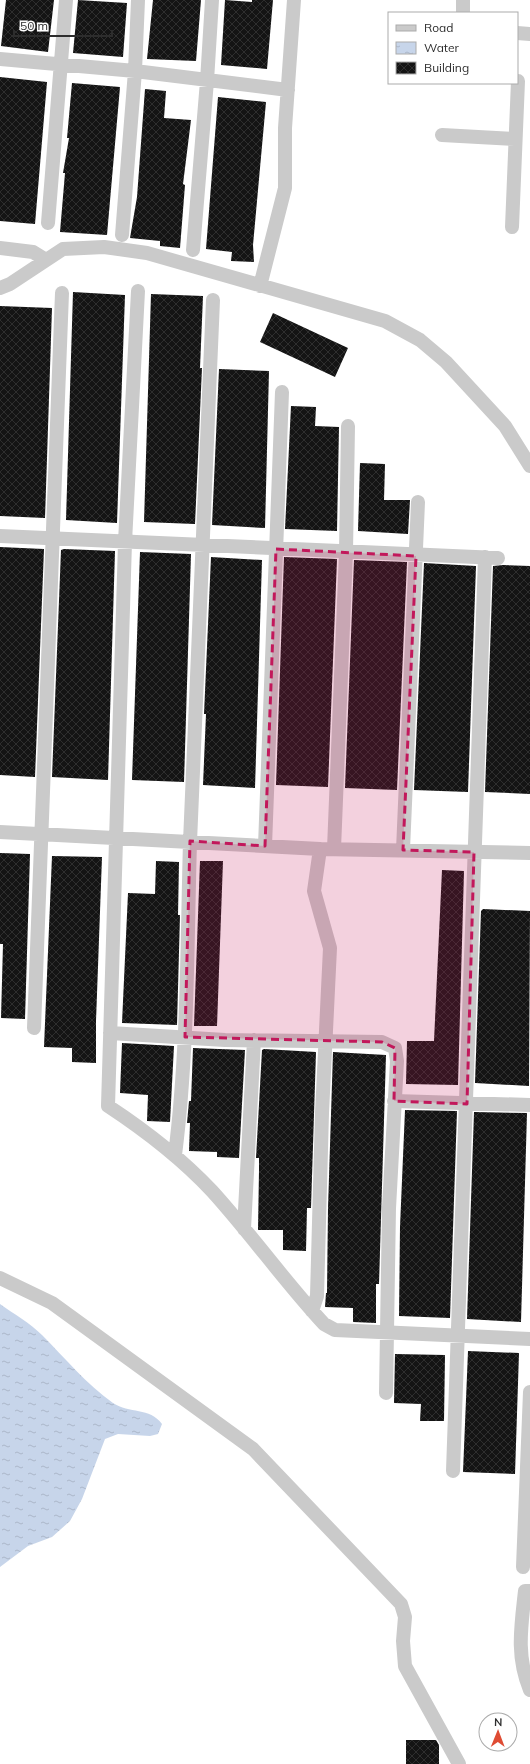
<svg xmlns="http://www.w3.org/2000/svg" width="530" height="1764" font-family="Mulish,sans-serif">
  <defs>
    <pattern id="water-ripples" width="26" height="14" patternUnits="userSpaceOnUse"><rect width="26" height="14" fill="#c7d5ea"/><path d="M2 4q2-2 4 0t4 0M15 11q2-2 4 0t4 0" fill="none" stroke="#abb7c9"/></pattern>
    <pattern id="building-cross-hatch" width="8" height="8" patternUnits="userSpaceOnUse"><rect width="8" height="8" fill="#141414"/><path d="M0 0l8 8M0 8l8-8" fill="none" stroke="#2e2e2e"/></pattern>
  </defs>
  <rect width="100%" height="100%" fill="#fff"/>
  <path fill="url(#water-ripples)" d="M 0,1304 C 14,1314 30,1323 42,1335 C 65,1358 86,1384 113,1403 C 129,1414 150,1407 162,1424 L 158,1434 L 150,1436 L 118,1434 L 105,1439 L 82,1499 L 70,1521 L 52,1537 L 28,1546 L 0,1567 Z"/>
  <path fill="url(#building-cross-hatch)" d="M 6,0 L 54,0 L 48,52 L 1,46 Z
    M 78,0 L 127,3 L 123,57 L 73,53 Z
    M 153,0 L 201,0 L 196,61 L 147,59 Z
    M 225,0 L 252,2 L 252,0 L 273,0 L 267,69 L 221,65 Z
    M 0,77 L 47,82 L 35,224 L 0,221 Z
    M 72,83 L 120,87 L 107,235 L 60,232 L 65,173 L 63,173 L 69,138 L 67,138 Z
    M 145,89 L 166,91 L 164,118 L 191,120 L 183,184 L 185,185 L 180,248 L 160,246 L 160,241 L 130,238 L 137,197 Z
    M 218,97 L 266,102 L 253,245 L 254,262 L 231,261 L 232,252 L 206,249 Z
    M 73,292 L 125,295 L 117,523 L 66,520 Z
    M 151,294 L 203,296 L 200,368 L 202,368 L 195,524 L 144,522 Z
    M 0,306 L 52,308 L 45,518 L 0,516 Z
    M 273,313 L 348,348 L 335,377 L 260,342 Z
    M 219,369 L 269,371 L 265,528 L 212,525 Z
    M 291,406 L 316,407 L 315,426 L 339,427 L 337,531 L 285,529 Z
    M 360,463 L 385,464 L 384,500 L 410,500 L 408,534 L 358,531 Z
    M 0,547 L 44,549 L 35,777 L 0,775 Z
    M 64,549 L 115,551 L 108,780 L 52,777 L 61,550 Z
    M 140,552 L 191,554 L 184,782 L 132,780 Z
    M 211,557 L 262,560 L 255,788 L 203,785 L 206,714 L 204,714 Z
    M 284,557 L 337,559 L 328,787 L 276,785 Z
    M 354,560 L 407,562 L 397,790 L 345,788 Z
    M 424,563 L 476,566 L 468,792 L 414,790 Z
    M 503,565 L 530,566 L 530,794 L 485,792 L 493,566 Z
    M 0,853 L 30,854 L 25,1019 L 1,1018 L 3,944 L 0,944 Z
    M 52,856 L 102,857 L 96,1021 L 96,1063 L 72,1062 L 72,1048 L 44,1047 Z
    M 156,861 L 179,862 L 178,915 L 180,915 L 177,1025 L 122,1023 L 128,893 L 155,894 Z
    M 200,861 L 223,861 L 217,1026 L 194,1026 Z
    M 442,870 L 464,871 L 458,1085 L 406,1084 L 407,1041 L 434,1041 Z
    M 483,909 L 530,911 L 529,1086 L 475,1083 L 481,911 Z
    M 122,1043 L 174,1046 L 170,1122 L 147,1121 L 148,1095 L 120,1093 Z
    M 193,1048 L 245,1050 L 239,1158 L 217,1157 L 217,1152 L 189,1151 L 190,1123 L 187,1123 L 189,1101 L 191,1101 Z
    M 264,1049 L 316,1052 L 311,1208 L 307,1208 L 306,1251 L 283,1250 L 283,1230 L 258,1230 L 259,1170 L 259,1158 L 256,1158 L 262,1050 Z
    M 333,1052 L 386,1055 L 379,1284 L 376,1284 L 376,1323 L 353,1322 L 353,1308 L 325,1307 L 326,1293 L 327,1293 L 328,1208 Z
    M 405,1110 L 457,1111 L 450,1318 L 399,1316 L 400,1227 Z
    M 474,1112 L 527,1113 L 521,1322 L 467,1319 Z
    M 468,1351 L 519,1353 L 515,1474 L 463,1472 Z
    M 395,1354 L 445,1355 L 444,1421 L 420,1421 L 421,1404 L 394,1403 Z
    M 406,1740 L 436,1740 L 439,1745 L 439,1764 L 406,1764 Z"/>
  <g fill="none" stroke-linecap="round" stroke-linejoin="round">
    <path stroke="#cacaca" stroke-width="14" d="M 463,0 L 463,13
      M 517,33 L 530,34
      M 0,59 L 135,71 L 288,90
      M 442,135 L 515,139
      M 48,223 L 66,0
      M 512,227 L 518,81
      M 122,235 L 135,71 L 138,0
      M 0,248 L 33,252 L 46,260
      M 193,250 L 207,81 L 212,0
      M 260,286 L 285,188 L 285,128 L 294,0
      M 0,288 L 10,284 L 63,249 L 104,247 L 147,253 L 385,321 L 420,340 L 446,362 L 505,426 L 530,466
      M 138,291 L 125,542 L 108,1106 C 146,1131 181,1158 212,1191 C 251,1234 285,1282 324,1324 L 335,1330 L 530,1339
      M 0,536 L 498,558
      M 0,832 L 320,849 L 530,853
      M 265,846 L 282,392
      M 334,849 L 346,552 L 348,426
      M 403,850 L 418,502
      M 34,1028 L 62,293
      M 110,1033 L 225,1040 L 382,1042 L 395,1048 L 397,1061 L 389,1208 L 386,1393
      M 394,1101 L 530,1105
      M 175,1155 C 188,1052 187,946 190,842 C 197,661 206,481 213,300
      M 244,1229 L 254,1040
      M 0,1278 L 52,1303 L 253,1449 L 401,1604 L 405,1617 L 403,1641 L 405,1666 L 459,1764
      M 312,1311 L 317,1296 L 322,1113 L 330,948 L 314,891 L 320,849
      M 453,1471 L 485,557
      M 523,1567 L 530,1392
      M 530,1591 L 525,1591 C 521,1627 516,1656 530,1690"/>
  </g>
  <path fill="#c2185b" fill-opacity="0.2" stroke="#c2185b" stroke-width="3" stroke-dasharray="8 5" stroke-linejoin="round" d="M 276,549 L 416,556 L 403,850 L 474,852 L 467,1104 L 394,1101 L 395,1048 L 382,1042 L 185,1037 L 190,841 L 265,846 Z"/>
  <rect x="388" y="12" width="130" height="72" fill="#ffffff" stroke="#ababab"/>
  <rect x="396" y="25" width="20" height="6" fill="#cacaca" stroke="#ababab"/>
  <text x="424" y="32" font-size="12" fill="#2d2d2d">Road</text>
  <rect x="396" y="42" width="20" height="12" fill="url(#water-ripples)" stroke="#ababab"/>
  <text x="424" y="52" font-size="12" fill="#2d2d2d">Water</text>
  <rect x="396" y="62" width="20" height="12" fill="url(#building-cross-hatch)" stroke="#ababab"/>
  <text x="424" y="72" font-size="12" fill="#2d2d2d">Building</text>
  <g transform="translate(498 1732) rotate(1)"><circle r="19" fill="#ffffff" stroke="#ababab"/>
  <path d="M0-3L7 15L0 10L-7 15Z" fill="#df4c34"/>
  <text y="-6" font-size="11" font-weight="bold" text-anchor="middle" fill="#2d2d2d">N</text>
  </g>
  <path d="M14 30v6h98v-6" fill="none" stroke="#2d2d2d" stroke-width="2"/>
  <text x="20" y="30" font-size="12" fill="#2d2d2d" stroke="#ffffff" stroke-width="3" paint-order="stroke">50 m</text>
</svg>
